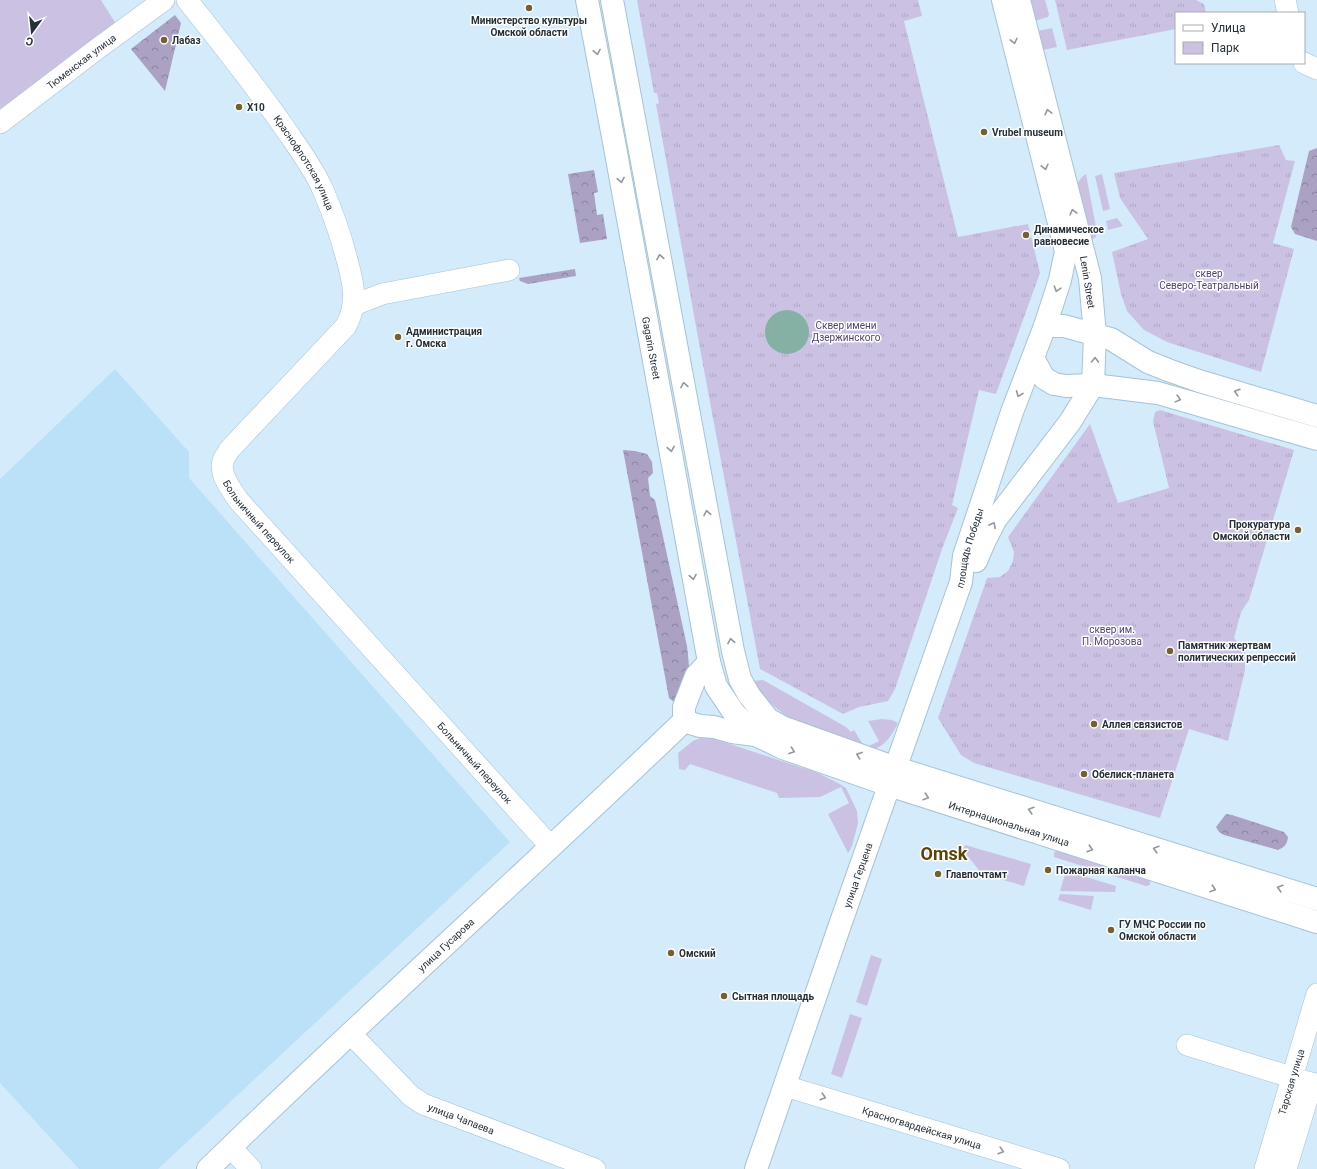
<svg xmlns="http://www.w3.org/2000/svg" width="1317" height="1169" font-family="Roboto,sans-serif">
  <defs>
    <pattern id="forest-crowns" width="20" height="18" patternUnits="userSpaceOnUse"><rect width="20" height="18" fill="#aaa1c3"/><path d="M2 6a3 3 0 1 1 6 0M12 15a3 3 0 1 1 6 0" fill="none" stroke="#8a849f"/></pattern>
    <pattern id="park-tufts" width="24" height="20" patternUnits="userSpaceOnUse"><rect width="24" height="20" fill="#cbc2e3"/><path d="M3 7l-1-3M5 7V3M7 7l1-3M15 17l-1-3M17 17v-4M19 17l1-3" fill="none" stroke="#aea7c4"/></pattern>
  </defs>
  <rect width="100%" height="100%" fill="#d3ebfb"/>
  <path fill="#bbe1f9" d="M 115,369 L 189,452 L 189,478 L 510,842 L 158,1169 L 79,1169 L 0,1083 L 0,479 Z"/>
  <path fill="#cbc2e3" d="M 0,0 L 101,0 L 116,24 L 0,112 Z
    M 1031,0 L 1045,0 L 1049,14 L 1048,17 L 1035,21 Z
    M 1052,28 L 1057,47 L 1043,50 L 1038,31 Z
    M 1086,174 L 1097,232 L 1096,237 L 1091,240 L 1075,186 L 1082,177 Z
    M 1102,174 L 1110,209 L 1103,211 L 1095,176 Z
    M 1117,218 L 1123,226 L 1108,230 L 1106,221 Z
    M 763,680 L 846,727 L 851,732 L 854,730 L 865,748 L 786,716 L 770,703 L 752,681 Z
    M 882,719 L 892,720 L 898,723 C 893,734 880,755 865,748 L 879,741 L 868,721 Z
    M 703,737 L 709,737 L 818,773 L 838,783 L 846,788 L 857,811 L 858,823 L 852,846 L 848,853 L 828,814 L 849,803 L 841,787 L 820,797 L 779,798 L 777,793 L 690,764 L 685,770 L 679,769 L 678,753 L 693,741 Z
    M 965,845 L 1031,864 L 1024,886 L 982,874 L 963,850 Z
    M 1058,851 L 1148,880 L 1150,882 L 1150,885 L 1146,886 L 1054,857 L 1054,852 Z
    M 1066,871 L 1116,886 L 1115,892 L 1060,891 Z
    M 1060,894 L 1094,896 L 1091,910 L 1058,900 Z
    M 871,955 L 882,959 L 867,1006 L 856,1002 Z
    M 850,1014 L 862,1018 L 842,1078 L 831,1074 Z"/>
  <path fill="url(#forest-crowns)" d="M 175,15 L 181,23 L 165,91 L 131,49 Z
    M 1317,148 L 1317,241 L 1295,234 L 1291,227 L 1309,151 Z
    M 594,170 L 598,192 L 594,193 L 597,215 L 603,214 L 607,239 L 580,243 L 568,174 Z
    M 575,269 L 576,276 L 528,284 L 520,281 L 519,278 Z
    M 623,450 L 635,451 L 647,454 L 652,462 L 653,473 L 648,478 L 650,496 L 655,500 L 687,646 L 689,666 L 679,706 L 669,698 Z
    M 1226,814 L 1232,815 L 1284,832 L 1288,837 C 1287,844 1285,847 1278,850 L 1224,835 L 1219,832 L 1216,827 Z"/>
  <path fill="url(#park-tufts)" d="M 637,0 L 918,0 L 922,16 L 904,21 L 958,237 L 1028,224 L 1040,273 L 996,394 L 979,390 L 952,505 L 958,508 L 942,549 L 895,689 L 888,701 L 859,707 L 843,714 L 760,669 L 701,354 L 656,104 L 659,103 L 657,93 L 654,93 Z
    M 1055,0 L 1196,0 L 1204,4 L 1206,13 L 1176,13 L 1176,29 L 1067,50 Z
    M 1279,145 L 1286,160 L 1295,161 L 1273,243 L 1294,249 L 1261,372 L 1167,342 L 1144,330 L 1127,311 L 1121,294 L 1112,252 L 1148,239 L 1120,198 L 1114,173 Z
    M 1160,410 L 1294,450 L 1249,600 L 1241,612 L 1234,638 L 1245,651 L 1245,670 L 1228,741 L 1189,729 L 1160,818 L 974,763 L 961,755 L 938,718 L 987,578 L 1000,577 L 1008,571 L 1013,561 L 1014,552 L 1008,537 L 1090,424 L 1118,503 L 1169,488 L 1153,421 L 1155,412 Z"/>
  <path fill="#85b0a4" d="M765 332a22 22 0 1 1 44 0a22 22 0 1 1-44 0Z"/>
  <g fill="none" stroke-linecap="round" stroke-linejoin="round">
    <g stroke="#a5c3d7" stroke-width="22">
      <g id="minor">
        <path id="s1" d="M 187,0 C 221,43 255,85 286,130 C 299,149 314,169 323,190 C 332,211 340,233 346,256 C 353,281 359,302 346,326 L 229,450 C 228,453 224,457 223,461 C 219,475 232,490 239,501 L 551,847"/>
        <path d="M 1285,0 L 1288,13"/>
        <path d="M 1304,63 L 1317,69"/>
        <path id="s2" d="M 0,123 L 97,49 L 164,0"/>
        <path d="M 354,305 L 382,294 L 509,270"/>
        <path id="s3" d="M 350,1033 L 411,1096 L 423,1104 L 595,1169"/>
        <path d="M 1187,1045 L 1317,1085"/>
        <path id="s4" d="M 785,1086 L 1059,1169"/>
        <path d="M 230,1147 L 251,1169"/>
        <path id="s5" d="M 1265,1169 L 1317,994"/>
        <path d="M 1286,1169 L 1312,1083"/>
      </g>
    </g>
    <g stroke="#a5c3d7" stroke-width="24">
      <g id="major">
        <path id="s6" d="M 587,0 L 614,142 L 709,662 L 716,686 L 734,713 L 756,735 L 783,748 L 889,785 L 1317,922"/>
        <path d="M 612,0 L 733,651 L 740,679 L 749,695 L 768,719 L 782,727 L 896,768 L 1317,899"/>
        <path d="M 1045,326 L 1064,326 L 1111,339 L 1148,362 L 1168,370 L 1199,381 L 1317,416"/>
        <path d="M 1033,358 L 1044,378 L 1054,384 L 1066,386 L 1093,385 L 1158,393 L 1317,439"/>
        <path d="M 976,561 L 985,540 L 996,519 L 1070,422 L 1093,385 L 1095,335 L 1090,278 L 1019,0"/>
        <path d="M 684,721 L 700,726 L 714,727 L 732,732 L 756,735"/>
        <path d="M 684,721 L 684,707 L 696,676 L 709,662"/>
        <path id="s7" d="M 208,1169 C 364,1017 527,872 684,721"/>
        <path id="s8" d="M 756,1169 L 841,922 L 961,582 L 964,556 L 1012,412 L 1045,326 L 1060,280 L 1066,251 L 1003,0"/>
      </g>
    </g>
    <use href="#minor" stroke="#fff" stroke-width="21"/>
    <use href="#major" stroke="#fff" stroke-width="22"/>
  </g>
  <defs><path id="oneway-chevron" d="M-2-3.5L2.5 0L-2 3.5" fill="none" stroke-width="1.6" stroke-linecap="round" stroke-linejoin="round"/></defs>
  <g stroke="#92989c">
    <use href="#oneway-chevron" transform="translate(1014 41) rotate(76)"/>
    <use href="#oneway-chevron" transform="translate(597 52) rotate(79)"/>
    <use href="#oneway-chevron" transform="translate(1048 112) rotate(-104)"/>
    <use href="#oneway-chevron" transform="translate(1045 167) rotate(76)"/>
    <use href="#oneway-chevron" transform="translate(621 180) rotate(80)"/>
    <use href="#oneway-chevron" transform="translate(1073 212) rotate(-104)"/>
    <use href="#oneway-chevron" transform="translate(660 257) rotate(-100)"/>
    <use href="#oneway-chevron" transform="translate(1057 289) rotate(108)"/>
    <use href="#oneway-chevron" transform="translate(1095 360) rotate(-89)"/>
    <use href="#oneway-chevron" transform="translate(684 385) rotate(-99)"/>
    <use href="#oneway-chevron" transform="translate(1237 392) rotate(-163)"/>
    <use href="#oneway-chevron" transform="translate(1019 394) rotate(112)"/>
    <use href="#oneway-chevron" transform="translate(1178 399) rotate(15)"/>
    <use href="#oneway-chevron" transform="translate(671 449) rotate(80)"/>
    <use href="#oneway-chevron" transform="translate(707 513) rotate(-101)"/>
    <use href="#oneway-chevron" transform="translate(993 525) rotate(-61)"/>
    <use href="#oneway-chevron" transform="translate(693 577) rotate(80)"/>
    <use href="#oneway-chevron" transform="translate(731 641) rotate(-101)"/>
    <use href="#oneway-chevron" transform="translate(792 751) rotate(20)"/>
    <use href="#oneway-chevron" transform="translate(859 755) rotate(-160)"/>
    <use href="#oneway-chevron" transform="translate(926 797) rotate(18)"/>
    <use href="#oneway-chevron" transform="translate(1031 810) rotate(-163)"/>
    <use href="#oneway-chevron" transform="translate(1090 849) rotate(18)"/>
    <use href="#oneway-chevron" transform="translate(1156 849) rotate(-163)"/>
    <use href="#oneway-chevron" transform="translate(1280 888) rotate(-163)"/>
    <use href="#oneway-chevron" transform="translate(1213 889) rotate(18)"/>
    <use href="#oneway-chevron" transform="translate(823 1097) rotate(17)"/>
    <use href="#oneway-chevron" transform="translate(1001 1151) rotate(17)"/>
  </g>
  <g fill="#766030" stroke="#fff" stroke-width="1.5">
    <circle cx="529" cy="8" r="4"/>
    <circle cx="164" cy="40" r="4"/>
    <circle cx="239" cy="107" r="4"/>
    <circle cx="984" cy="132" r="4"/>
    <circle cx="1026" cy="235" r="4"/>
    <circle cx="398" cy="337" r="4"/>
    <circle cx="1298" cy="530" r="4"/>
    <circle cx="1170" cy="651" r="4"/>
    <circle cx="1094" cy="724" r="4"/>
    <circle cx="1084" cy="774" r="4"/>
    <circle cx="1048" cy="870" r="4"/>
    <circle cx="938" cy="874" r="4"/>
    <circle cx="1111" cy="930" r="4"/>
    <circle cx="671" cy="953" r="4"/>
    <circle cx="724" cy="996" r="4"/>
  </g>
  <g text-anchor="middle" stroke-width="3" stroke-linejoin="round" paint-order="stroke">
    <g font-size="10" font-weight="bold" fill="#253038" stroke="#fff" text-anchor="start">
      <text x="529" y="24" text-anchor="middle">Министерство культуры<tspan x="529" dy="12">Омской области</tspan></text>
      <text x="172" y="44">Лабаз</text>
      <text x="247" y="111">Х10</text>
      <text x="992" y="136">Vrubel museum</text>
      <text x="1034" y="233">Динамическое<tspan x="1034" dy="12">равновесие</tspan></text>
      <text x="406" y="335">Администрация<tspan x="406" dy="12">г. Омска</tspan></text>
      <text x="1290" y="528" text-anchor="end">Прокуратура<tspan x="1290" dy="12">Омской области</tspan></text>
      <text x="1178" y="649">Памятник жертвам<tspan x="1178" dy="12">политических репрессий</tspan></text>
      <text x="1102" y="728">Аллея связистов</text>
      <text x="1092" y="778">Обелиск-планета</text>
      <text x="1056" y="874">Пожарная каланча</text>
      <text x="946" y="878">Главпочтамт</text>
      <text x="1119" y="928">ГУ МЧС России по<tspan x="1119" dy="12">Омской области</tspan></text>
      <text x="679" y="957">Омский</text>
      <text x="732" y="1000">Сытная площадь</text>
    </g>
    <g font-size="10" fill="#253038" stroke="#fff">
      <text dy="4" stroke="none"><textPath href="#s2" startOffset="102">Тюменская улица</textPath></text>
      <text dy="4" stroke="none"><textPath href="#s1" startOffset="201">Краснофлотская улица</textPath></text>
      <text transform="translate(1088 282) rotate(81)" y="4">Lenin Street</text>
      <text dy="4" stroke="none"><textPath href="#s6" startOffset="354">Gagarin Street</textPath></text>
      <text dy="4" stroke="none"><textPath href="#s1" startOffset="632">Больничный переулок</textPath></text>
      <text dy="4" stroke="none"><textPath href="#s8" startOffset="657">площадь Победы</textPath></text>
      <text dy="4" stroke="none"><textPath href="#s1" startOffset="956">Больничный переулок</textPath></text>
      <text dy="4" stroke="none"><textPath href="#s6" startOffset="1030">Интернациональная улица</textPath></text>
      <text dy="4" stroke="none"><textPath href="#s8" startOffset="311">улица Герцена</textPath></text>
      <text dy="4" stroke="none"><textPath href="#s7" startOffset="327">улица Гусарова</textPath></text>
      <text dy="4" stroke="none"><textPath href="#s5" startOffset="91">Тарская улица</textPath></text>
      <text dy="4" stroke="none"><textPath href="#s3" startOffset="143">улица Чапаева</textPath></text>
      <text dy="4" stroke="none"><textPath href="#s4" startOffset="143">Красногвардейская улица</textPath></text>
    </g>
    <g font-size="10" fill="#534373" stroke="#fff">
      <text x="1209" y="277">сквер<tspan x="1209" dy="12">Северо-Театральный</tspan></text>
      <text x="846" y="329">Сквер имени<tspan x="846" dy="12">Дзержинского</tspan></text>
      <text x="1112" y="633">сквер им.<tspan x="1112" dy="12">П. Морозова</tspan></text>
    </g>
    <g font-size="18" font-weight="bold" fill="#5c4405" stroke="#fff">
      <text x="944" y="860">Omsk</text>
    </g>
  </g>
  <rect x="1175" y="12" width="130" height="52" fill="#ffffff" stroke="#a8acaf"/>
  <rect x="1183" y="25" width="20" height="6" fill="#ffffff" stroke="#a8acaf"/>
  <text x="1211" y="32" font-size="12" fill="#253038">Улица</text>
  <rect x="1183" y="42" width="20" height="12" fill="url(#park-tufts)" stroke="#a8acaf"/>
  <text x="1211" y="52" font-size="12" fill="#253038">Парк</text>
  <g transform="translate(32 32) rotate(195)" stroke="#ffffff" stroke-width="3" paint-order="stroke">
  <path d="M0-3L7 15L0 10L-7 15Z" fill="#253038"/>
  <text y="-6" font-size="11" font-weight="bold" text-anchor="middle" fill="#253038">С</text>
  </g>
</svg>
